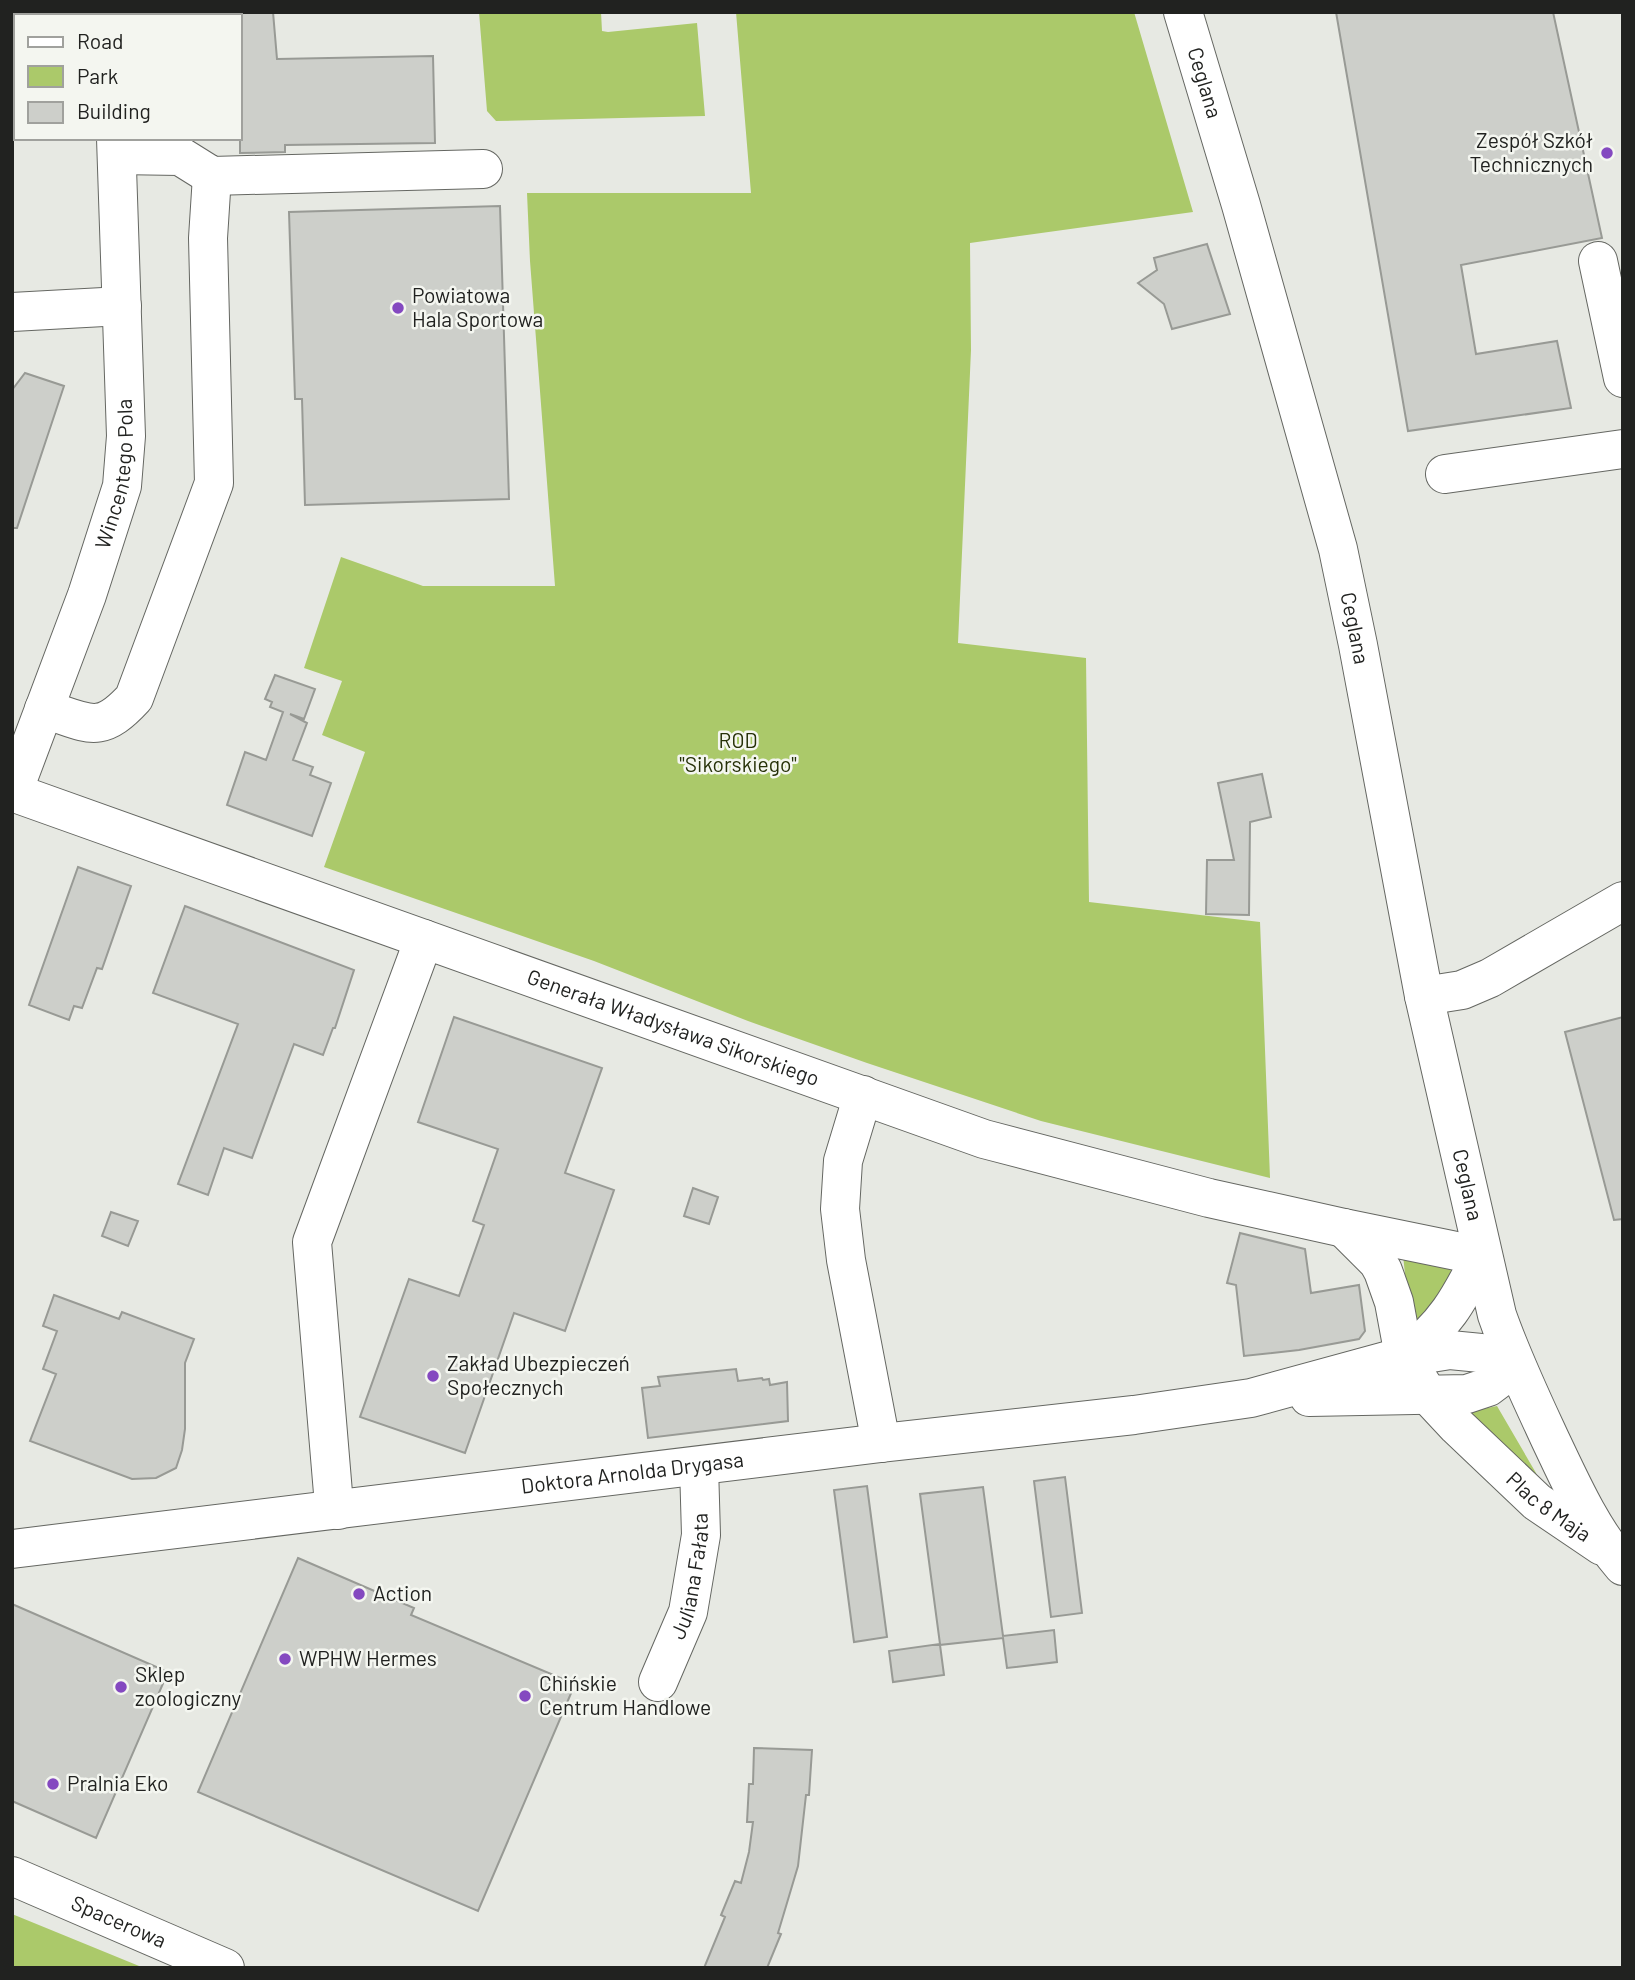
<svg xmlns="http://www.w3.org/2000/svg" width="1635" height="1980" font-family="Barlow,sans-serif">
  <rect width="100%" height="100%" fill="#e7e9e3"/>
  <path fill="#abc96a" d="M 479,12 L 601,12 L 602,31 L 608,32 L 697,23 L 705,116 L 496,121 L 487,111 Z
    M 736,12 L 1134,12 L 1193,212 L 970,243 L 971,350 L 958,643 L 1086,658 L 1089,902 L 1260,922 L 1270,1178 L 1041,1121 L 867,1063 L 748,1021 L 594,961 L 324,867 L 365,752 L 322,735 L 342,681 L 304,668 L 341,557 L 423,586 L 555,586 L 530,261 L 527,193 L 751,193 Z
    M 1403,1255 L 1450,1267 C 1457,1283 1422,1318 1411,1331 Z
    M 1497,1406 L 1536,1473 L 1539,1483 L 1468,1412 Z
    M 12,1914 L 144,1968 L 12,1968 Z"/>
  <path fill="#cdcfca" stroke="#989a95" stroke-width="2" d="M 240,12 L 273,12 L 277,59 L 433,56 L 435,143 L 285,145 L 285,152 L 240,153 Z
    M 1336,12 L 1553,12 L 1602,238 L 1461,265 L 1476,354 L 1557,341 L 1571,408 L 1408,431 Z
    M 500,206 L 509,499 L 305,505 L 302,399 L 295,399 L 289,212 Z
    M 1207,244 L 1230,314 L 1172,329 L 1164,304 L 1138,283 L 1157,270 L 1154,258 Z
    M 25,373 L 64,386 L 17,528 L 12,528 L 12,390 Z
    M 275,675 L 315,689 L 304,719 L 290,714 L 307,723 L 293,760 L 313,767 L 310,775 L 331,783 L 312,836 L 227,805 L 245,752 L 266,760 L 283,712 L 270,707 L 272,702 L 265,699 Z
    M 1262,774 L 1271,817 L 1250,822 L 1249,915 L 1206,914 L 1207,860 L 1234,860 L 1218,783 Z
    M 78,867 L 131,886 L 102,969 L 97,968 L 82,1008 L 74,1006 L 69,1020 L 29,1005 Z
    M 185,906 L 354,970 L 335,1028 L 333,1028 L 323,1055 L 294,1044 L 252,1158 L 224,1148 L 208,1195 L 178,1184 L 238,1024 L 153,993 Z
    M 454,1017 L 602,1068 L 565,1173 L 614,1190 L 565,1331 L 514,1313 L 465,1453 L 360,1417 L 409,1279 L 459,1296 L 484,1225 L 473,1221 L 498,1149 L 418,1122 Z
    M 1623,1017 L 1623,1219 L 1614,1220 L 1565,1032 Z
    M 693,1188 L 718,1197 L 709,1224 L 684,1216 Z
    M 111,1212 L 138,1221 L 128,1246 L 102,1236 Z
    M 1240,1233 L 1305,1249 L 1311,1293 L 1359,1285 L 1365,1331 L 1359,1339 L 1299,1350 L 1244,1356 L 1236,1285 L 1227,1283 Z
    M 54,1295 L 119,1319 L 122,1312 L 194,1339 L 185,1363 L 185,1429 L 182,1450 L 176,1468 L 156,1478 L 132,1479 L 30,1441 L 56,1374 L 43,1369 L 57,1331 L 43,1326 Z
    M 736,1369 L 738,1381 L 762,1378 L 763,1380 L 769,1379 L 770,1385 L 787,1382 L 788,1421 L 648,1438 L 642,1388 L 660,1386 L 658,1377 Z
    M 1065,1477 L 1082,1613 L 1051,1617 L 1034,1481 Z
    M 867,1486 L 887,1637 L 854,1642 L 834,1490 Z
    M 983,1487 L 1003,1636 L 1054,1630 L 1057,1662 L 1007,1668 L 1003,1638 L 940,1645 L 944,1675 L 893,1682 L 889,1651 L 940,1644 L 920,1494 Z
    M 298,1558 L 414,1608 L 411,1615 L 575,1684 L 478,1911 L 198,1792 Z
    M 12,1604 L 168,1672 L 96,1838 L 12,1801 Z
    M 754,1748 L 812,1750 L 809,1795 L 806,1795 L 798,1866 L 778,1933 L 781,1934 L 767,1968 L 704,1968 L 725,1917 L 721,1915 L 735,1881 L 741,1883 L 749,1852 L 753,1822 L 747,1822 L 749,1784 L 753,1784 Z"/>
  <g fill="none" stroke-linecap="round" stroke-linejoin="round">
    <g stroke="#656762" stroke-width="40">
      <g id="minor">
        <path d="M 111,12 L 111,16"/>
        <path id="s1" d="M 1183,12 L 1241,205 L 1338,549 L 1358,645 L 1424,996 L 1497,1315 C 1512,1358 1531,1398 1550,1439 C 1571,1483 1591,1529 1623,1566"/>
        <path d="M 12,112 L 16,112"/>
        <path d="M 117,155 L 180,156 L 212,176 L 483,169"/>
        <path d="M 1598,261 L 1623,378"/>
        <path d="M 12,312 L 122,306"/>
        <path d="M 1445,474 L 1623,449"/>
        <path d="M 44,709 C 89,723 99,736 134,698 L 214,483 L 208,238 L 212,176"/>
        <path id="s2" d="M 12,792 L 984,1139 L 1209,1198 L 1344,1228 L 1481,1256"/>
        <path id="s3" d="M 13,792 L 87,595 L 122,486 L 126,436 L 116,138"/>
        <path d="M 1424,996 L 1462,990 L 1490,978 L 1623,901"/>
        <path d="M 863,1095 L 843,1161 L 840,1209 L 846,1260 L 881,1443"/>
        <path id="s4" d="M 1344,1228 L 1378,1262 L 1383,1271 L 1394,1302 L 1404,1356 L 1429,1396 L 1457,1426 L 1537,1502 L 1602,1546"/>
        <path d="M 1404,1356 C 1444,1328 1460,1298 1481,1256"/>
        <path d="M 1309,1397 L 1467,1394 L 1488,1387 L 1516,1366"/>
        <path d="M 338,1510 L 333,1493 L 312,1242 L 424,939"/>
        <path id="s5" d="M 12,1549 L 881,1443 L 1134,1415 L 1251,1398 L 1404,1356 L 1431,1353 L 1450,1350 L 1481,1353 L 1516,1366"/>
        <path id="s6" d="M 658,1682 L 688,1612 L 701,1535 L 699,1466"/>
        <path id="s7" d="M 12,1876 L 225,1968"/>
      </g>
    </g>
    <use href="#minor" stroke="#fff" stroke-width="38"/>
  </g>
  <g fill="#8449c0" stroke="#f4f6f0" stroke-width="2.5">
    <circle cx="1607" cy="153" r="7"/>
    <circle cx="398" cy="308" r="7"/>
    <circle cx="433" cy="1376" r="7"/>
    <circle cx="359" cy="1594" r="7"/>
    <circle cx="285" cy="1659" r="7"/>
    <circle cx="121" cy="1687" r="7"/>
    <circle cx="525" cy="1696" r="7"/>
    <circle cx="53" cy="1784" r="7"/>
  </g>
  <g text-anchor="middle" stroke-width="5" stroke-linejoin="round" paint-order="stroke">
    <g font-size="21" fill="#212220" stroke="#f4f6f0">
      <text dy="7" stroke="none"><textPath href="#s1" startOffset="74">Ceglana</textPath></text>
      <text dy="7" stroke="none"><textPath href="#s3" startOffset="336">Wincentego Pola</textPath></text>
      <text dy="7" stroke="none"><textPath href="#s1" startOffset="640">Ceglana</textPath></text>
      <text dy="7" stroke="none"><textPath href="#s2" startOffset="702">Generała Władysława Sikorskiego</textPath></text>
      <text dy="7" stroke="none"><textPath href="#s1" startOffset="1208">Ceglana</textPath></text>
      <text dy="7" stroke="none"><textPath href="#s5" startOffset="625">Doktora Arnolda Drygasa</textPath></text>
      <text dy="7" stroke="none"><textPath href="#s4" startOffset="357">Plac 8 Maja</textPath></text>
      <text dy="7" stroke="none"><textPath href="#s6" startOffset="112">Juliana Fałata</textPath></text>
      <text dy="7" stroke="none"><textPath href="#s7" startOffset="116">Spacerowa</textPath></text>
    </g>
    <g font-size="21" fill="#212220" stroke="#f4f6f0" text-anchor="start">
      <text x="1593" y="148" text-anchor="end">Zespół Szkół<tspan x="1593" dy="24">Technicznych</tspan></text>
      <text x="412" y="303">Powiatowa<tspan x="412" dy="24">Hala Sportowa</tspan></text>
      <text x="447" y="1371">Zakład Ubezpieczeń<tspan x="447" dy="24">Społecznych</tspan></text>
      <text x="373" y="1601">Action</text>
      <text x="299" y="1666">WPHW Hermes</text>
      <text x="135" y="1682">Sklep<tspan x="135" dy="24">zoologiczny</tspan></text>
      <text x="539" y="1691">Chińskie<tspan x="539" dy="24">Centrum Handlowe</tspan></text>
      <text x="67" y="1791">Pralnia Eko</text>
    </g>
    <g font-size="21" fill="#263108" stroke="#f4f6f0">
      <text x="738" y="748">ROD<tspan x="738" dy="24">"Sikorskiego"</tspan></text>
    </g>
  </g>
  <rect width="1635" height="1980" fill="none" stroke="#212220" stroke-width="28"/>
  <rect x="14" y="14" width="228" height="126" fill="#f4f6f0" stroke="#a0a19d" stroke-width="2"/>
  <rect x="28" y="37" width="35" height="10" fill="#ffffff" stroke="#a0a19d" stroke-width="2"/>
  <text x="77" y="49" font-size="21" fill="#212220">Road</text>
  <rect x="28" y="66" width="35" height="21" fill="#abc96a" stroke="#a0a19d" stroke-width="2"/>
  <text x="77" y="84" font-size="21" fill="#212220">Park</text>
  <rect x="28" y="102" width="35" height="21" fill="#cdcfca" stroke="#a0a19d" stroke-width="2"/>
  <text x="77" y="119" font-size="21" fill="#212220">Building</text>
</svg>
